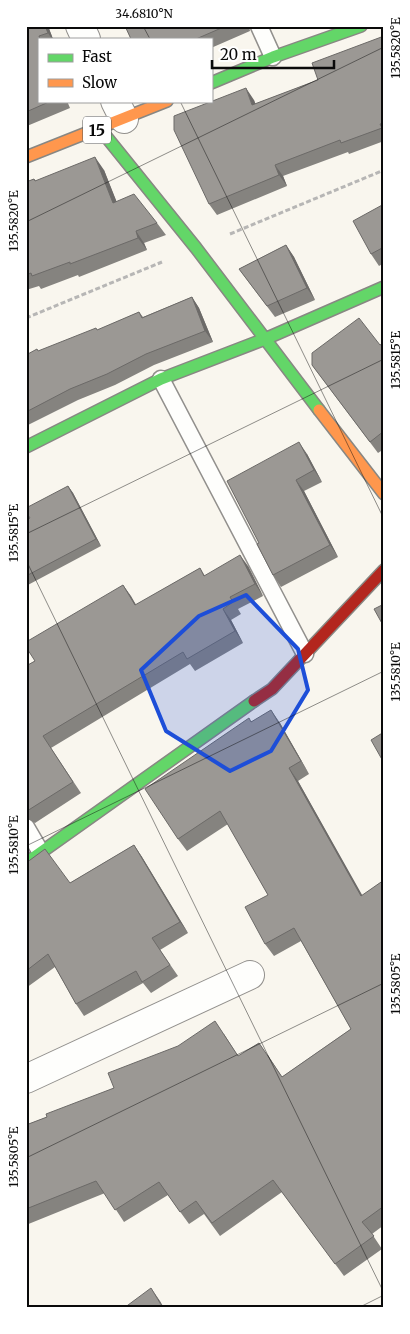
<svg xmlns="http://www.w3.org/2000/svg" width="410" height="1334" font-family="Merriweather,serif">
  <rect width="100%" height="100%" fill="#f9f6ee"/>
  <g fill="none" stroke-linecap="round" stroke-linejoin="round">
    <g stroke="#92908d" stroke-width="19">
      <path id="lane" d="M 259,26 L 273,57
        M 161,379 L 305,654
        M 26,827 L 40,851"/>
    </g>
    <g stroke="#92908d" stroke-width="30">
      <path id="street" d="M 80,26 L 86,39
        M 115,101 L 124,119
        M 26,1079 L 250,975"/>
    </g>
    <g stroke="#888783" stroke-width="14">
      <path id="fast" d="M 211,83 L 273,57 L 361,26
        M 100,129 L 196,248 L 319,410
        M 26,447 L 161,379 L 265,339 L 384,287
        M 26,863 L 254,701"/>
    </g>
    <g stroke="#888783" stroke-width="14">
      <path id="slow" d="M 26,157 L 167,101
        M 319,410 L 384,494"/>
    </g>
    <g stroke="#888783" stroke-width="14">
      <path id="jam" d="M 254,701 L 272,689 L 384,570"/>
    </g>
    <path stroke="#b7b6b5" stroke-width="3" stroke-dasharray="5 2.5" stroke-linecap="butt" d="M 230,234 L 384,170
      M 26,318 L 162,262"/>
    <use href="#lane" stroke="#fefefc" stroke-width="16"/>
    <use href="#street" stroke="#fefefc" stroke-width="28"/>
    <use href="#fast" stroke="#63d668" stroke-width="11"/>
    <use href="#slow" stroke="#ff974d" stroke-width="11"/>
    <use href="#jam" stroke="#b3261e" stroke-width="11"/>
  </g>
  <path fill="#85837f" d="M 26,26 L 48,26 L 53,39 L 39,39 L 39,101 L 67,101 L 70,108 L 27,126 L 28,129 L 26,130 Z
    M 125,26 L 249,26 L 250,31 L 211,48 L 211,39 L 131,39 Z
    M 384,36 L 384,141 L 349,154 L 348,152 L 283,176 L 287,186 L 217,215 L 209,204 L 254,100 L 255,104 L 318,80 Z
    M 104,170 L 116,201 L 157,223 L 166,235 L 144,243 L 147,250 L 79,277 L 78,275 L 41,289 L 39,286 L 26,290 L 26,182 L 34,179 L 36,181 Z
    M 384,204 L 384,263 L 379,266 L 371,254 Z
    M 286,245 L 294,257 L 315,300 L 275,317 L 239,269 Z
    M 192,297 L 199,308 L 213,342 L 154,365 L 115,385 L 78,400 L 26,426 L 26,355 L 39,351 L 98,330 L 139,312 L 143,317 Z
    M 384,343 L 384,449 L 378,453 L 312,365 L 380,345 Z
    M 307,454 L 322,482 L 304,491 L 338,557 L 281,587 L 273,575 L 259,543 Z
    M 68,486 L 73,493 L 101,546 L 26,586 L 26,520 L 30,518 Z
    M 248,566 L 263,596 L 238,609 L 241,614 L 231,620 L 243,643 L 195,671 L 190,664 L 51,748 L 81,793 L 35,823 L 26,818 L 26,666 L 35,661 L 123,585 L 136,605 L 200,568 L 205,576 Z
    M 251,721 L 280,723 L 309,774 L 298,781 L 362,896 L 384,880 L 384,1225 L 372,1234 L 382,1249 L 344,1276 L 282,1192 L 220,1236 L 204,1214 L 189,1224 L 168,1195 L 124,1222 L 105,1193 L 26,1225 L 26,1125 L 47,1117 L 114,1088 L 224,1034 L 238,1056 L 268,1055 L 282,1077 L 351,1029 L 301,941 L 274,956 L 265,944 L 268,895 L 228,824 L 187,851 L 178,839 Z
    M 134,845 L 142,857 L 188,933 L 160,950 L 178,976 L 151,993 L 143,983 L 84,1016 L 76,1004 L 55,967 L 26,988 L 26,863 L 70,883 Z"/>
  <path fill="#6c6a68" d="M 45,26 L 48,26 L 53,39 L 52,39 L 48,33 Z
    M 246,88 L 254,100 L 260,116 L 252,105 Z
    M 95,157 L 104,170 L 122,215 L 113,203 Z
    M 275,165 L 283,176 L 287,186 L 279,175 Z
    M 136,231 L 144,243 L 147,250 L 138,238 Z
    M 286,245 L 294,257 L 315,300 L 307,288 Z
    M 192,297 L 199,308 L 213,342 L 205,331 Z
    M 299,442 L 307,454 L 322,482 L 314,470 Z
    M 296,480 L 304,491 L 338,557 L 330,545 Z
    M 68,486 L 73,493 L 101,546 L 96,539 Z
    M 240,555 L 248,566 L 263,596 L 255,584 Z
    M 123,585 L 131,596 L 143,617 L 135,605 Z
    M 223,609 L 231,620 L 243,643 L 235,631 Z
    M 271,710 L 280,723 L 309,774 L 301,761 Z
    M 289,768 L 298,781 L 370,909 L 361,896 Z
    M 134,845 L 142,857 L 188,933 L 180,922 Z
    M 151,1288 L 160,1301 L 164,1308 L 163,1308 Z"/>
  <path fill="#9b9894" stroke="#6c6a68" d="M 26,26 L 45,26 L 48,33 L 39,36 L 40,39 L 39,39 L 39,101 L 51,101 L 26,112 Z
    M 125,26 L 226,26 L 196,39 L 131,39 Z
    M 384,36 L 384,123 L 380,124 L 382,128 L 341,143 L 340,140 L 275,165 L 279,175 L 209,204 L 174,130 L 174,116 L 246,88 L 252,105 L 318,80 L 312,63 Z
    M 95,157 L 113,203 L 134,194 L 157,223 L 136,231 L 138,238 L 70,264 L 70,262 L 32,276 L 31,273 L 26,275 L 26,182 L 34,179 L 35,181 Z
    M 384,204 L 384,247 L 371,254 L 353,221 Z
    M 286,245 L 307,288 L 267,306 L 239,269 Z
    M 192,297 L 205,331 L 146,354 L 107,374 L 70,389 L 26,412 L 26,355 L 37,349 L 38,351 L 96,328 L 97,330 L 139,312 L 142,318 Z
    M 359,318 L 380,345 L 384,343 L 384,431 L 370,442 L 312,365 L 312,353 Z
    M 299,442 L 314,470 L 296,480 L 330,545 L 273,575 L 257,544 L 259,543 L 227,481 Z
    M 68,486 L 96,539 L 26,576 L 26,520 L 30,518 L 26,512 L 26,508 Z
    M 240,555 L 255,584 L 230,597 L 233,602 L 223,609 L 235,631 L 187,659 L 183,652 L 43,736 L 73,782 L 27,811 L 26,811 L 26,666 L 35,661 L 26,647 L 26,642 L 123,585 L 135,605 L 200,568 L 204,576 Z
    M 384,604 L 384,627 L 374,609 Z
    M 271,710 L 301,761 L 289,768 L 361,896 L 384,880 L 384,1206 L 362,1222 L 374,1236 L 335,1264 L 273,1180 L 212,1223 L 196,1201 L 180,1212 L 159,1182 L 115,1210 L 96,1181 L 26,1209 L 26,1125 L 47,1117 L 46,1114 L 114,1088 L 108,1073 L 178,1046 L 215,1021 L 238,1056 L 259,1043 L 282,1077 L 351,1029 L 294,928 L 265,944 L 245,907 L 268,895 L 220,811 L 178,839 L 145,789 L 249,718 L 251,722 Z
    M 384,732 L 384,763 L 371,740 Z
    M 134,845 L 180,922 L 152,938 L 170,965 L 142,982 L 136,971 L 76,1004 L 48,954 L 26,971 L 26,863 L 45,849 L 70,883 Z
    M 151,1288 L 163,1308 L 124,1308 Z"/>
  <path fill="#1d4ed8" fill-opacity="0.2" stroke="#1d4ed8" stroke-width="4" stroke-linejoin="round" d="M 246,595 L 298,649 L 308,690 L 271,751 L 230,771 L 166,731 L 141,670 L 199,616 Z"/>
  <path fill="none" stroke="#0a0a0a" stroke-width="1" stroke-opacity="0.45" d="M 143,26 L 150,39M 180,101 L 384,519M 26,222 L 384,47M 26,534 L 384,359M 26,560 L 384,1293M 26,846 L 384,671M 26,1158 L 384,983M 358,1308 L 384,1295"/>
  <g text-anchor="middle" stroke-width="5" stroke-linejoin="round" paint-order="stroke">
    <rect fill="#fff" stroke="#545454" stroke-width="1" x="83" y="116.5" width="28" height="27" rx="4"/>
    <g font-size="16" font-weight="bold" fill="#0a0a0a">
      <text x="97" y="136">15</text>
    </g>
  </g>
  <rect width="410" height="1334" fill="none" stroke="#ffffff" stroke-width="55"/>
  <rect x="38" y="38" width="175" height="65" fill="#ffffff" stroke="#9d9d9d"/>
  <rect x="48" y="54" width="25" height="8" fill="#63d668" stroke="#9d9d9d"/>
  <text x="82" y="62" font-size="15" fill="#0a0a0a">Fast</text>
  <rect x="48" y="79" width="25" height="8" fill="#ff974d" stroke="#9d9d9d"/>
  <text x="82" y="88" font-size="15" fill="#0a0a0a">Slow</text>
  <path d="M212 60v8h122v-8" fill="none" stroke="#0a0a0a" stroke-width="2.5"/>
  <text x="220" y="60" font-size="15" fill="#0a0a0a" stroke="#ffffff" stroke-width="4" paint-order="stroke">20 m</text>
  <rect x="28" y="28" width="354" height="1278" fill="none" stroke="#0a0a0a" stroke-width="2"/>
  <g font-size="12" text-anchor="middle" fill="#0a0a0a">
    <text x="144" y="18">34.6810°N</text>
    <text transform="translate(396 48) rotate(-90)" y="4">135.5820°E</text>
    <text transform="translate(14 221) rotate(-90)" y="4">135.5820°E</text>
    <text transform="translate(396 360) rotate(-90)" y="4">135.5815°E</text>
    <text transform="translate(14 533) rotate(-90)" y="4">135.5815°E</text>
    <text transform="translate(396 672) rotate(-90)" y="4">135.5810°E</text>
    <text transform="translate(14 845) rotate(-90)" y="4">135.5810°E</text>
    <text transform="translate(396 984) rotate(-90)" y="4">135.5805°E</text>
    <text transform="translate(14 1157) rotate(-90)" y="4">135.5805°E</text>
  </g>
</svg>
